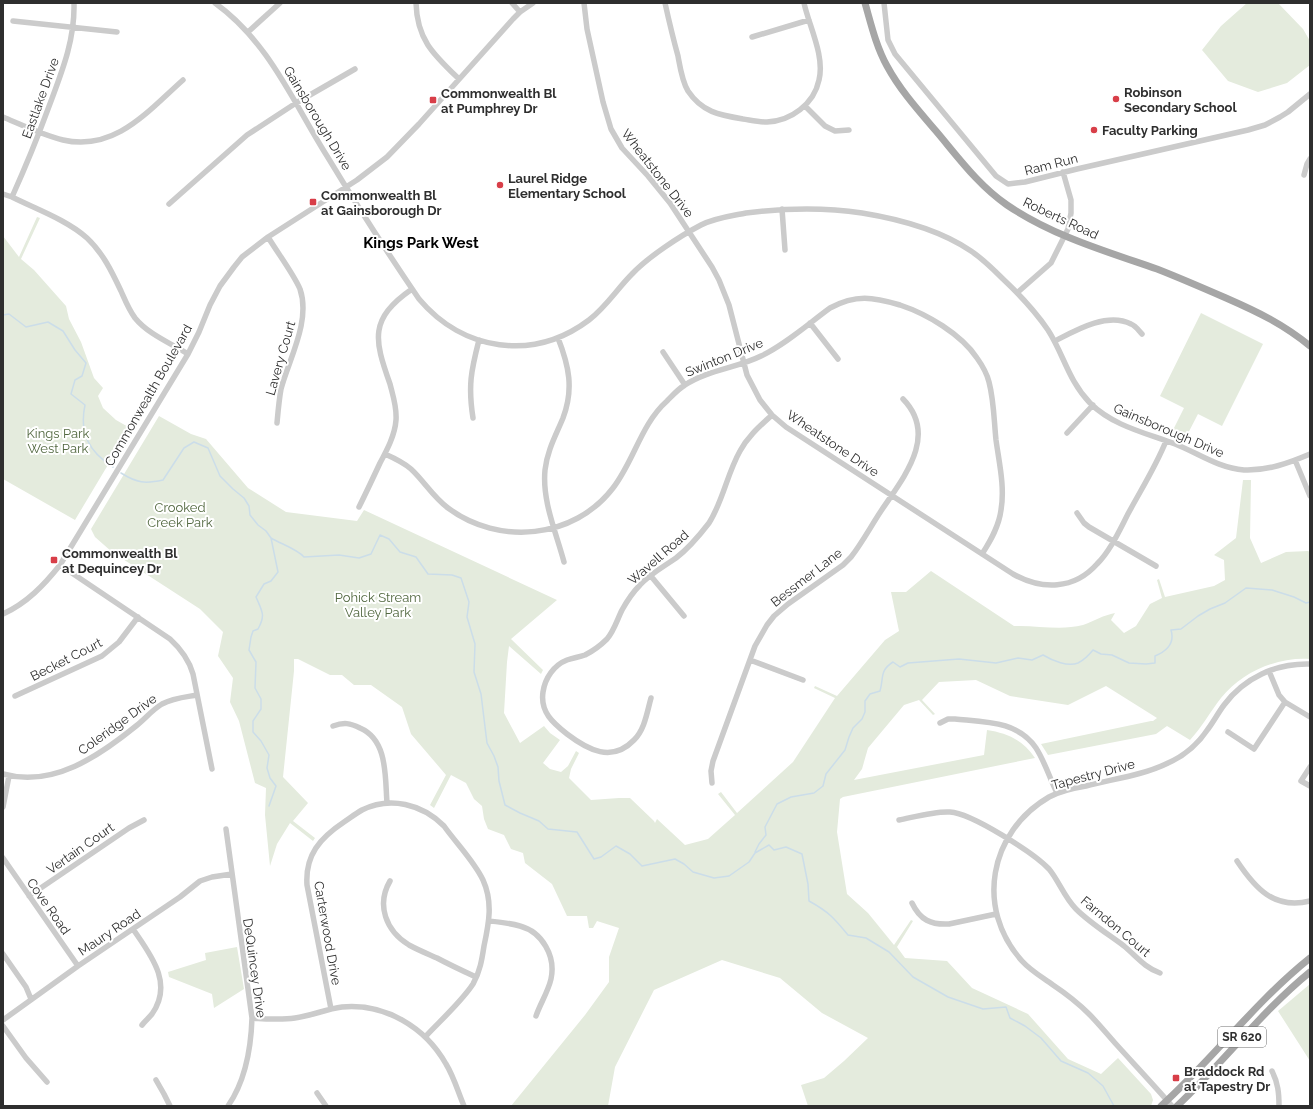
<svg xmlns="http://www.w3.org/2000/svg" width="1313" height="1109" font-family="Raleway,sans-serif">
  <rect width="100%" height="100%" fill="#fff"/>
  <path fill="#e4ebdd" d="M 1247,3 L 1278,3 L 1303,29 L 1310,41 L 1310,65 L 1287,83 L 1258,92 L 1228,81 L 1202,50 L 1221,26 Z
    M 37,217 L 40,218 L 21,259 L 34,270 L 66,306 L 69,319 L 81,342 L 94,378 L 103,388 L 98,396 L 103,408 L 116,420 L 130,428 L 75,520 L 3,479 L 3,236 L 19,257 Z
    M 1201,313 L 1263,344 L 1222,426 L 1198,414 L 1183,443 L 1170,436 L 1184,408 L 1160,396 Z
    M 159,416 L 191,434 L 206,439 L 248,488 L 286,512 L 357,521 L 364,510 L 557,600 L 511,639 L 543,670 L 541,674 L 509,646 L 507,662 L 504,713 L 520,743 L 544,726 L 550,733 L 560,740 L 543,763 L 550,769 L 561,772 L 568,766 L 576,751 L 579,753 L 571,769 L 569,778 L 591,800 L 619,798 L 630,798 L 654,821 L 655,823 L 657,819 L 685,845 L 708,839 L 735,815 L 718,794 L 721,792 L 737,813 L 793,762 L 835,698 L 814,688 L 815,686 L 837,696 L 885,640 L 899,631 L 891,592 L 906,592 L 931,571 L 1014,626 C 1037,625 1060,631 1083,625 C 1094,621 1104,615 1115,613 L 1111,620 L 1124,633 L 1136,626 L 1150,604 L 1162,598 L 1157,580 L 1159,579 L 1165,597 L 1214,586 L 1225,580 L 1224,560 L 1214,555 L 1236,538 L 1243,480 L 1251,480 L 1250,538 L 1261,563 L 1286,552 L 1308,551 L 1310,552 L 1310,659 C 1276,657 1242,672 1221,698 C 1210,712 1202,727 1190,740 L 1167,726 L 1156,734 L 1048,755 L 1041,744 L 1151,721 L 1153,721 L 1157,718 L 1106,686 L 1068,705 L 1010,696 L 976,680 L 939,682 L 922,700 L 935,714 L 933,715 L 919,700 L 904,705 L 868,748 L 862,769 L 854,780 L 984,755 L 987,730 C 1007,733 1023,740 1035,758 L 843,797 L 840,799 L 837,832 L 847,894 L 868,913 L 894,945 L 911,920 L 913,921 L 897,947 L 905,958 L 947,961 L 972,988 L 1028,1014 L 1068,1059 L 1101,1074 L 1118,1058 L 1151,1094 L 1153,1100 L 1151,1106 L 808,1106 L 801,1085 L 824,1078 L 844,1061 L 868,1038 L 822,1013 L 780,978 L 722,960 L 654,990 L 615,1067 L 608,1106 L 511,1106 L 585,1015 L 609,982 L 609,957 L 619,928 L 597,921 L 593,928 L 589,928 L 587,916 L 567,916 L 552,884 L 525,863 L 523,853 L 511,849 L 504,835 L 488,829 L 484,819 L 482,806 L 474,799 L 466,783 L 451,775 L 434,808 L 430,805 L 446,775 L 411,734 L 402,707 L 371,685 L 354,685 L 342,675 L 330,675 L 298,659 L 294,659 L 294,671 L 283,777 L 308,803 L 293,821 L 315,838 L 313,841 L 290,823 L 277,844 L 270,866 L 265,815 L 266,788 L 255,783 L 239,721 L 230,702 L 233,678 L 218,656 L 223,632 L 200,609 L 112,552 L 95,537 L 91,529 Z
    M 237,947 L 244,989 L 214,1008 L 212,994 L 169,977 L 168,972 L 206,960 L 205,953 Z
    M 1310,984 L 1310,1061 L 1278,1011 Z"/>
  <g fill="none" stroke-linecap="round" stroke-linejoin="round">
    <path stroke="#cbdde9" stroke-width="1.5" d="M 3,315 L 9,314 L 26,327 L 48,322 L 63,331 L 75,350 L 86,363 L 82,376 L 75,380 L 71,394 L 85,405 C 79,433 89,452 113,467
      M 121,473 C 137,483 145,484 163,480 L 184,448 L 194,442 L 208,448 L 220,476 L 233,489 L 244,498 L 249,506 L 250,515 L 258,525 L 266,531 L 271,538 L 278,572 L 271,581 L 264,584 L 256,597 C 262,611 266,615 258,629 L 253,631 L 251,637 L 249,650 L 256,662 L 255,688 L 261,699 L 261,709 L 253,721 L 253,732 L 261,741 L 269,755 L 267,768 L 270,778 L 276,786 L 269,806
      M 271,538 C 281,544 297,549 304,557 L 339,555 L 359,558 L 371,554 L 380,535 L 389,539 L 400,552 L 416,557 L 428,574 L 452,575 L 461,578 L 469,602 L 467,617 L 475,644 L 474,672 L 481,694 L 487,743 L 494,756 L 498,767 L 499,781 L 505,805 L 520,813 L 539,821 L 548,829 L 577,832 L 594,859 L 601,857 L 616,846 L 630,854 L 642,866 L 675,859 L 684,864 L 693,872 L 714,878 L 729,876 L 749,862 L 755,853 L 769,845 L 774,850 L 786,847 L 802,854 L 808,884 L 809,901 C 829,912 834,918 848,935 L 866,938 L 889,952 L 913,977 L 948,997 L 983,1009 L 1006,1007 L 1010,1018 L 1025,1026 L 1041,1038 L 1061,1061 L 1088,1073 L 1103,1086 L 1114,1106
      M 755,852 L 759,844 L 766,835 L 765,827 L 777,804 L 791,797 L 814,793 L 823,786 L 826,774 L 845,750 L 849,737 L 853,728 L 862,719 L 865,712 L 865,701 L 870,694 L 880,691 C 884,678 879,671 893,662 L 900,667 L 908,663 L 959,659 L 996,663 L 1018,658 L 1032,660 L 1043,655 C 1053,661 1068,667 1078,663 C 1084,660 1089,655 1093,650 L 1101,654 L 1112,655 L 1129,663 L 1146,664 L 1155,663 L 1155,656 C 1167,651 1175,643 1171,630 L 1181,629 L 1198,616 L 1210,609 L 1225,603 L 1246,588 L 1272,590 L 1294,597 L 1306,603 L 1310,602"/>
    <path stroke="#cbcbcb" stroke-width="5.5" d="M 215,3 C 269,42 293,102 327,156 C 356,204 387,252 419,299 C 463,351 533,362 589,320 C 606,307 617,289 632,274 C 648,257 680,236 701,225 C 715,218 731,216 746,213 C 785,208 823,207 862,213 C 899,219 940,230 971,251 C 983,259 993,269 1003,279 C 1020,295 1035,311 1048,330 C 1064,355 1068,380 1090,403 C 1113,426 1146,433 1175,444 C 1198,453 1218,468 1244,470 C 1267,471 1289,463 1310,454
      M 416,3 C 417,40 434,55 459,79
      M 512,3 L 520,12
      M 584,3 L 587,29 L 603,102 L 611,129 L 622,148 L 648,176 L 670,203 L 712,267 L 719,280 L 729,305 L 747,375 L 760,400 L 772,415 L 786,427 L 1013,574 C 1042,590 1074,590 1097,564 C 1111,550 1120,529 1129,512 C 1142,488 1156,466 1166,441
      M 665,3 C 669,21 673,38 678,56 C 680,67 682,81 688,91 C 702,112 719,115 743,119 C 750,120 759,122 767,122 C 791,121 814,104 819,80 C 825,56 809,26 804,3
      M 884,3 L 888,40 L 895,54 L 996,176 L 1008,184 L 1025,182 L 1077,169 L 1248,130 L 1265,125 L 1280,117 L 1288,112 L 1310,94
      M 13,21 L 117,32
      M 248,32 L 280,3
      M 752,37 L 809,20
      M 805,106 L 825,126 L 835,131 L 849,130
      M 3,117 C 22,125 43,135 63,140 C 115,152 148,111 183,80
      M 1304,175 L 1307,164 L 1310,159
      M 3,194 L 12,197 C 36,209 67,220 87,238 C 103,253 112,272 121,291 C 125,300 129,310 135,318 C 148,334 170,343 188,354
      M 12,197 C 25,168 37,139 48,109 C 61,74 75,41 74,3
      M 169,204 L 247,135 L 296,103 L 355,69
      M 782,209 L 785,250
      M 268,237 C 277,252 293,273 300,289 C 311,321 289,359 281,389 C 279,400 278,412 277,423
      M 1018,292 L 1051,263 L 1068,229 L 1071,213 L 1071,200 L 1063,172
      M 810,323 L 838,359
      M 558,338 C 569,366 574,389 563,418 C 556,435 547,451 545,470 C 542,501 556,532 564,562
      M 1055,341 C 1076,330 1107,312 1131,324 C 1136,326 1139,331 1142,334
      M 663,352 L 685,385
      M 473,418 C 468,386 471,371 479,340
      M 1067,433 L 1093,405
      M 385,454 C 394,458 403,462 411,469 C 424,481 433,497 448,508 C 499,546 574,539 613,488 C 634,461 641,424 667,401 C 672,396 678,389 685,385 C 708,370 737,368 761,356 C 786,344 808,324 830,308 C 856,294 873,297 900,305 C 927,314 961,334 977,358 C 982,365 987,374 989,382 C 994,401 994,421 996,440 C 999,462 1005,487 1001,510 C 999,526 991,540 982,554
      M 1295,460 L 1310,496
      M 359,507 C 366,493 373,478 380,463 C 387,450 395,435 396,420 C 397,407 393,396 390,384 C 374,339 369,319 412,289
      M 1077,513 L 1084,523 L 1089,527 L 1156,566
      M 60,565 L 170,639 C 181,649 189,660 193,674 L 212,769
      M 650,575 L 684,616
      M 3,614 C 27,603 44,585 60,565 L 188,354 L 199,332 L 210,305 L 220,286 L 234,267 L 242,257 L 268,237 L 357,180 L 387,157 L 419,124 L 513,19 L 520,12 L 533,3
      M 750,660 L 803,680
      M 1269,671 L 1279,695 L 1285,702 L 1310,717
      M 15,696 L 102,656 L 119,642 L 138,617
      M 651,698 C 647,712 645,729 634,740 C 612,763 588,750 567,734 C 553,723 540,712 543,692 C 545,678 554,665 567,660 C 573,658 579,657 585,655 C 593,651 600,646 607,639 C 614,631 617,620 622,610 C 627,601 633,592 640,585 C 650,574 663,567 676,558 C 689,548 699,536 709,523 C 723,501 727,474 740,451 C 748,436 760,426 772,415
      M 940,723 L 948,719 L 955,719 C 985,722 1018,721 1036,748 C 1045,762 1050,779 1057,793
      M 333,726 C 344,722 350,723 360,728 C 388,740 385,777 387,803
      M 1228,732 L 1254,749 L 1285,702
      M 1310,767 L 1301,781 L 1310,786
      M 3,774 C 53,788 99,756 136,726 C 145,719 152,710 162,704 C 173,698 186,697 197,695
      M 712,783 L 711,771 L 713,761 L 755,646 L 767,625 L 774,616 L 788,604 L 843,565 L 851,557 C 862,543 871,526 881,511 C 903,478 939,436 903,399
      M 3,807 L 9,776
      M 899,820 C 914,817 935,811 950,812 C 971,813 1034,853 1049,869 C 1059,881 1064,897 1076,909 C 1090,923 1108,934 1124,946 C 1136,956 1145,968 1160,973
      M 226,829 L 252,1018 C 251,1049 246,1080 228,1106
      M 3,858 L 78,966
      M 1237,861 C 1255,888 1274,910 1310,901
      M 390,881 C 376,905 386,931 409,945 C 418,950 428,954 437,958 C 450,965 463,971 476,977
      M 29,896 L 129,828 L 144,820
      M 912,903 C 920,920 931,925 949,924 L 996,914
      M 489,921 C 499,922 510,923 520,926 C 542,932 556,956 551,979 C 548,992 540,1004 536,1016
      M 133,929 C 150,954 174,983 152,1014 C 149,1018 145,1021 142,1025
      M 3,954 L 26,987 L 31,999
      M 331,1009 L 307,885 C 305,855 320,838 344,822 C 350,818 355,814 362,810 C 390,796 422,804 444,826 C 456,843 474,861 483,880 C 493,902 489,923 484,946 C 482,959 480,972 473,984 C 462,1001 440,1021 426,1036
      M 252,1018 C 266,1019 281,1020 295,1018 C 311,1016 326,1009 342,1007 C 385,1003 425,1027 446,1064 C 454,1077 458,1092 464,1106
      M 3,1020 L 78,966 L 180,897 L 200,881 L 212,877 L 232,874
      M 3,1026 L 26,1058 L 47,1082
      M 1272,1071 C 1278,1083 1279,1093 1279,1106
      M 156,1080 L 164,1094 L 170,1106
      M 317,1093 L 326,1106
      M 1172,1106 C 1153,1084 1134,1064 1115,1043 C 1106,1033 1098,1023 1089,1014 C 1078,1003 1065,993 1053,985 C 1042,977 1031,971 1022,961 C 975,909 989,832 1049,797 C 1060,791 1074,788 1086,786 C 1113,779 1144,775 1168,763 C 1184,756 1198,744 1208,729 C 1214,721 1218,713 1224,705 C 1244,678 1276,663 1310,664"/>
    <path stroke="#a6a6a6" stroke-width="7" d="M 865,3 C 871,24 876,46 887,66 C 900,90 918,110 936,131 C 958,157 978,185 1007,205 C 1053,236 1105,251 1157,269 C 1180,278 1203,288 1226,298 C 1258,312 1283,324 1310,346
      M 1161,1106 C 1213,1059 1255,1002 1310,958
      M 1177,1106 C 1223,1063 1261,1012 1310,972"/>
  </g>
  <g fill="#d83e48" stroke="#fff" stroke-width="1.5">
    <circle cx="1116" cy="99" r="4"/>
    <rect x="429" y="96" width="8" height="8" rx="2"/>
    <circle cx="1094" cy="130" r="4"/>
    <circle cx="500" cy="185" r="4"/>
    <rect x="309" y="198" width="8" height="8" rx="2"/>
    <rect x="50" y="556" width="8" height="8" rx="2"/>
    <rect x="1172" y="1074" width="8" height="8" rx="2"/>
  </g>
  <g text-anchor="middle" stroke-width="4" stroke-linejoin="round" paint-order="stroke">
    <rect fill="#fff" stroke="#6d6d6d" stroke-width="1" x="1218" y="1027" width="48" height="20" rx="3"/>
    <g font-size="12" font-weight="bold" fill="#2e2e2e">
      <text x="1242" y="1041">SR 620</text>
    </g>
    <g font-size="13" font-weight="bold" fill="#2e2e2e" stroke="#fff" text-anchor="start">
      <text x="1124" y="97">Robinson<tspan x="1124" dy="15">Secondary School</tspan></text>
      <text x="441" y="98">Commonwealth Bl<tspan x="441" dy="15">at Pumphrey Dr</tspan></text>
      <text x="1102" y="135">Faculty Parking</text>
      <text x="508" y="183">Laurel Ridge<tspan x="508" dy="15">Elementary School</tspan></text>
      <text x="321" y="200">Commonwealth Bl<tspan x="321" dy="15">at Gainsborough Dr</tspan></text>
      <text x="62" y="558">Commonwealth Bl<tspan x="62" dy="15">at Dequincey Dr</tspan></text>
      <text x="1184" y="1076">Braddock Rd<tspan x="1184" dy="15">at Tapestry Dr</tspan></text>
    </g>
    <g font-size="13" fill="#2e2e2e" stroke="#fff">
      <text transform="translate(40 98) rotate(-70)" y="5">Eastlake Drive</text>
      <text transform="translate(318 118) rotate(59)" y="5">Gainsborough Drive</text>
      <text transform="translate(1051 164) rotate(-14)" y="5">Ram Run</text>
      <text transform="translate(658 173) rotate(52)" y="5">Wheatstone Drive</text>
      <text transform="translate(1061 218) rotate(25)" y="5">Roberts Road</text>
      <text transform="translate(724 357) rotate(-22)" y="5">Swinton Drive</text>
      <text transform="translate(280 358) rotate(-74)" y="5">Lavery Court</text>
      <text transform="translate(148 395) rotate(-60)" y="5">Commonwealth Boulevard</text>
      <text transform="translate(1169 430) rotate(23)" y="5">Gainsborough Drive</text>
      <text transform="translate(833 443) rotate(34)" y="5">Wheatstone Drive</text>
      <text transform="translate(658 557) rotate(-41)" y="5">Wavell Road</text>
      <text transform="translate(806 577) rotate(-38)" y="5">Bessmer Lane</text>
      <text transform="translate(66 659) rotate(-27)" y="5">Becket Court</text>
      <text transform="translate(117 724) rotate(-36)" y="5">Coleridge Drive</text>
      <text transform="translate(1093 774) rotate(-15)" y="5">Tapestry Drive</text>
      <text transform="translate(80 848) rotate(-35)" y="5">Vertain Court</text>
      <text transform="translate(49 906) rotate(55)" y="5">Cove Road</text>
      <text transform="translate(1116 926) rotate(40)" y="5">Farndon Court</text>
      <text transform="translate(109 932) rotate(-34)" y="5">Maury Road</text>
      <text transform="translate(328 933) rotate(80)" y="5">Carterwood Drive</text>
      <text transform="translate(255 968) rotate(82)" y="5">DeQuincey Drive</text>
    </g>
    <g font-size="13" fill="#51673f" stroke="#fff">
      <text x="58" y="438">Kings Park<tspan x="58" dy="15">West Park</tspan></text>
      <text x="180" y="512">Crooked<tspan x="180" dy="15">Creek Park</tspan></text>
      <text x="378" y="602">Pohick Stream<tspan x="378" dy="15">Valley Park</tspan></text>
    </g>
    <g font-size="15" font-weight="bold" fill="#000" stroke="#fff">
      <text x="421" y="248">Kings Park West</text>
    </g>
  </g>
  <rect width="1313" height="1109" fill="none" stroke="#2e2e2e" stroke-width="8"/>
</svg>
